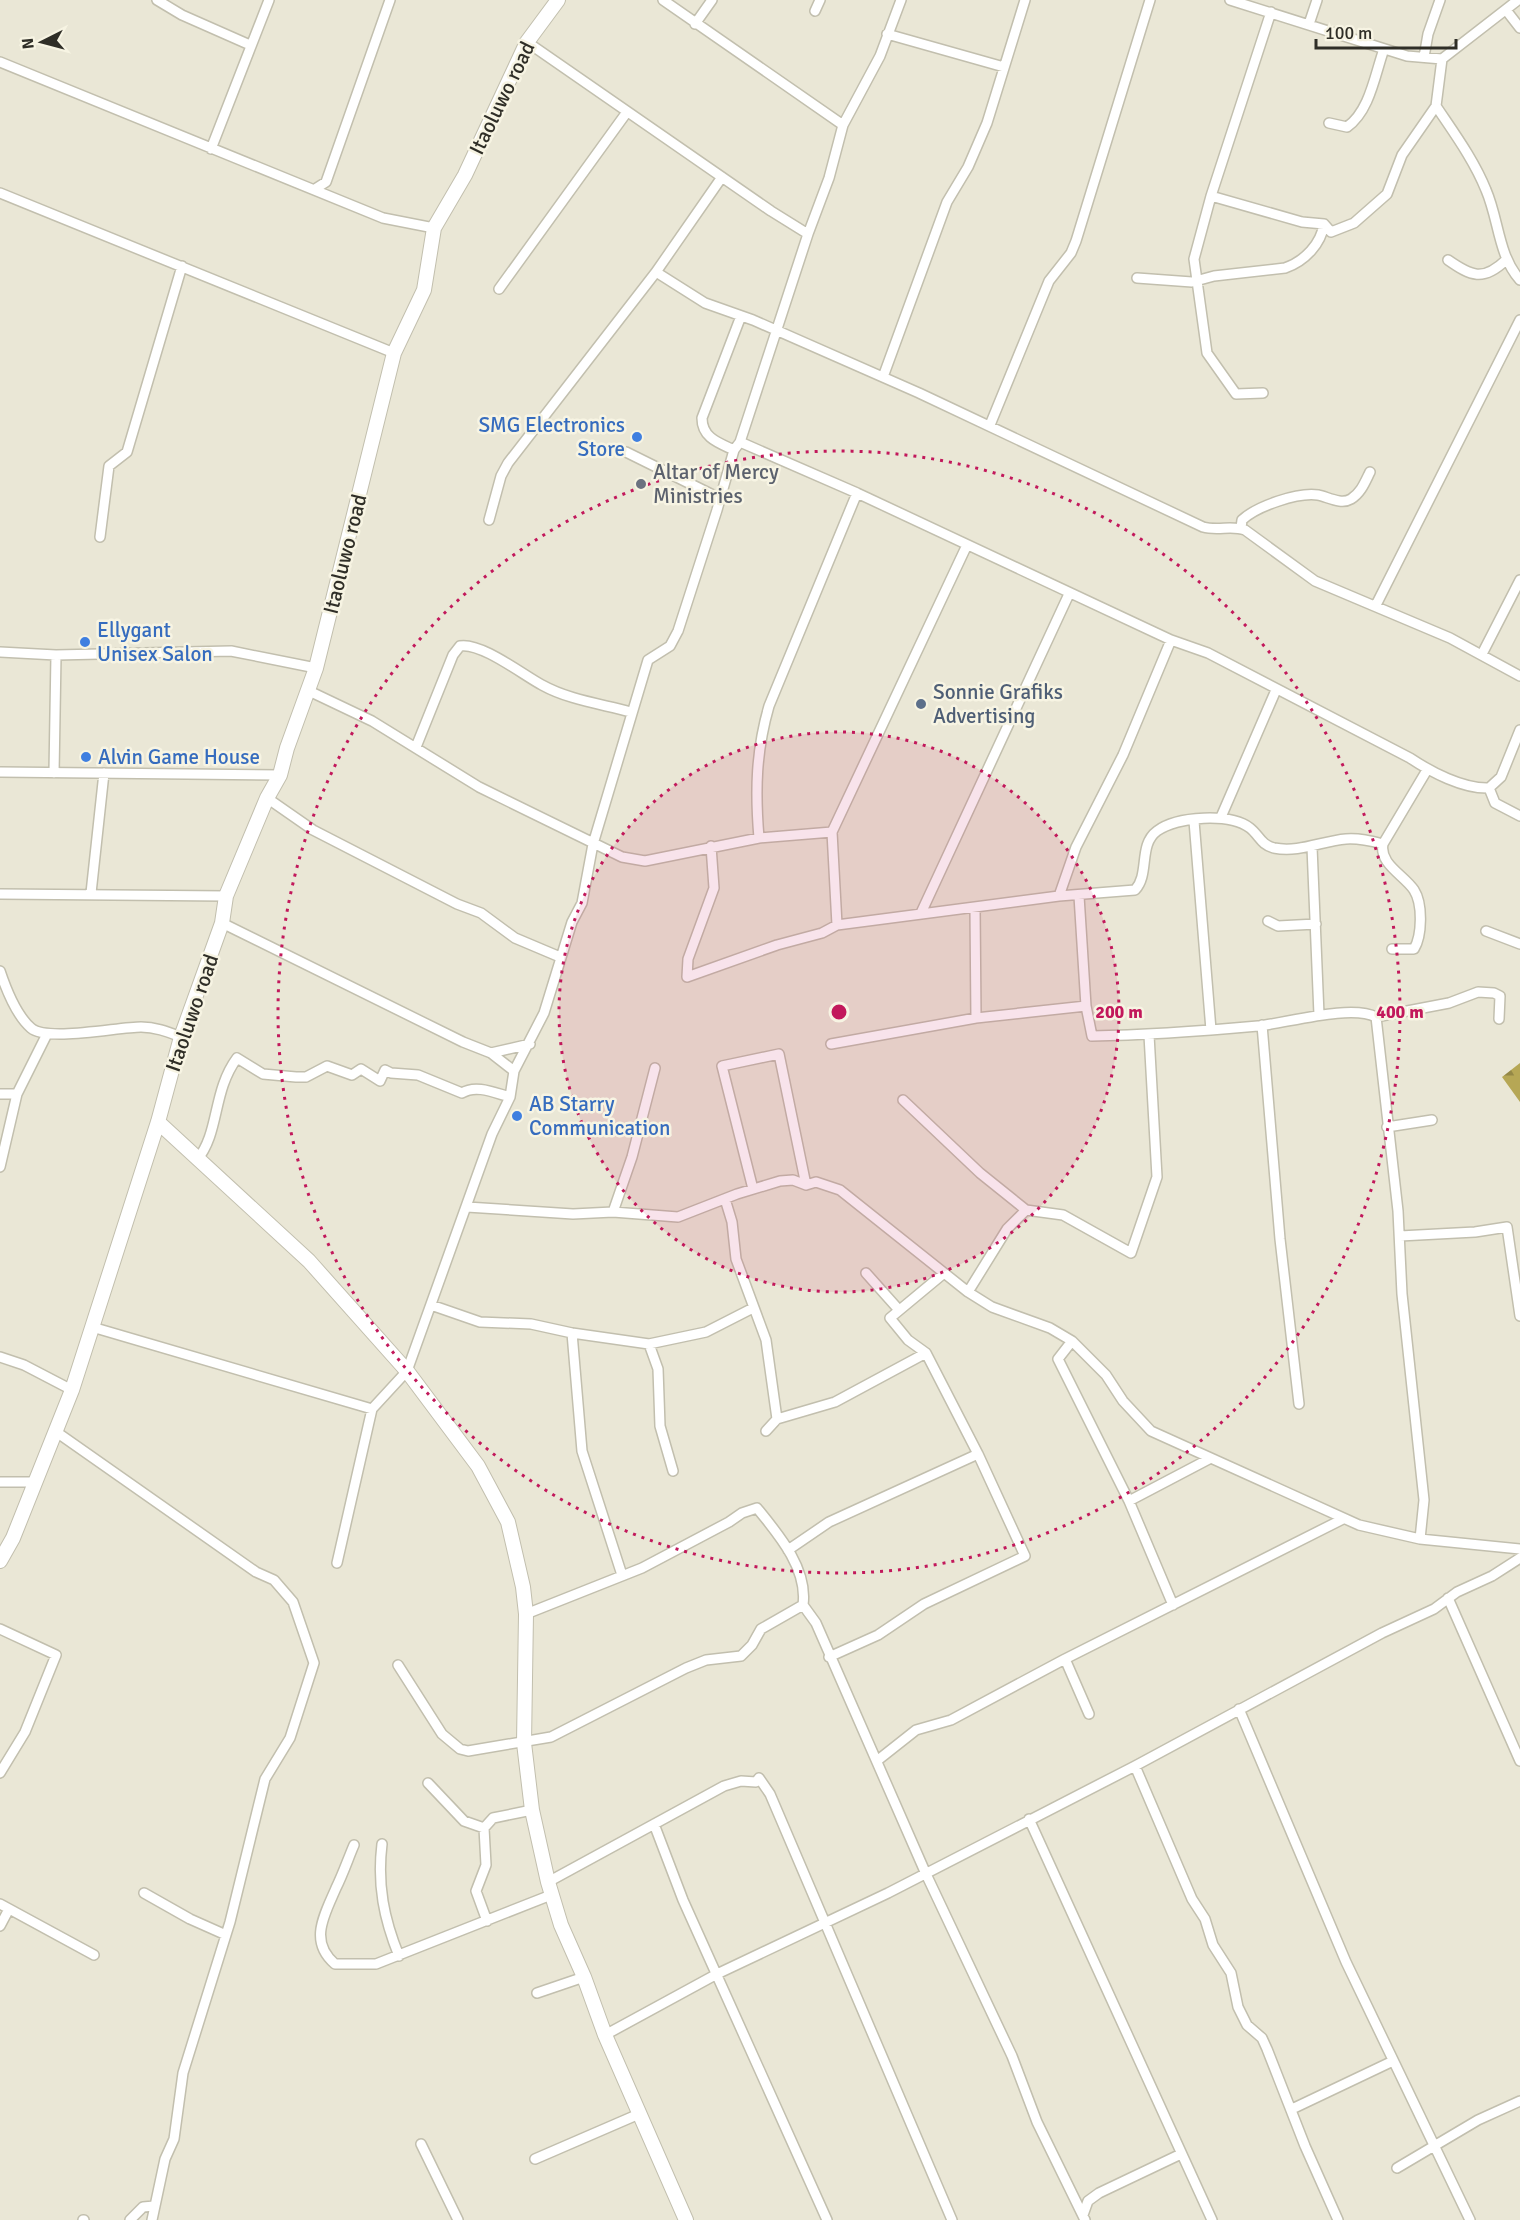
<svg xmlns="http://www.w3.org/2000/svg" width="1520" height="2220" font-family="Signika,sans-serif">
  <defs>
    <pattern id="forest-firs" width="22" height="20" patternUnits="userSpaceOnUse" patternTransform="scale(1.5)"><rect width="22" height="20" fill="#b6a755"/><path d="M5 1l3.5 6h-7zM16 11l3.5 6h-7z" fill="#948846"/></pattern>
  </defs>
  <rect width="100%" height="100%" fill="#eae7d6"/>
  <path fill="url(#forest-firs)" d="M 1520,1063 L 1520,1102 L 1502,1077 Z"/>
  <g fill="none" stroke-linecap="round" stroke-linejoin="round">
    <g stroke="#c2bfae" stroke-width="12">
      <path id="street" d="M 157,0 L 182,15 L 250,45
        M 663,0 L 843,125
        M 1230,0 L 1407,56 L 1442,59 L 1518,0
        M 1506,10 L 1520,28
        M 815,11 L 820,0
        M 695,24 L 712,0
        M 1309,24 L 1317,0
        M 887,34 L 1004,67
        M 527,42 L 771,211 L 808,234
        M 1424,57 L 1428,34 L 1440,0
        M 0,62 L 383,218 L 434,228
        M 1436,106 C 1454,133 1474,160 1486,190 C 1499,220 1498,255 1520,280
        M 1329,123 L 1347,127 C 1370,111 1375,74 1384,49
        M 211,149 L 269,0
        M 315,189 L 326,182 L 390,0
        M 0,193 L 394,353
        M 1211,196 L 1302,222 L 1324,224 L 1331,232 L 1354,223 L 1387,194 L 1402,155 L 1436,106 L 1442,59
        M 1448,260 C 1471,276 1483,282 1506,260
        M 656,272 L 705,303 L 753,320 L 919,393 L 1203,527 C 1218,531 1232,525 1245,530 L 1315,581 L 1450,638 L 1520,676
        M 1137,278 L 1192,282 L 1214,276 L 1285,268 C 1305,261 1321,244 1324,224
        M 499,289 L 627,112
        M 883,377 L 947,202 L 968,167 L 987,123 L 1025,0
        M 1263,393 L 1236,394 L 1207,353 L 1194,259 L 1211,196 L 1271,12
        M 990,425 L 1049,281 L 1071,253 L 1076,241 L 1150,0
        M 740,442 L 857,493 L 1171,640 L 1208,653 L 1410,758 C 1431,772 1463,789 1489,788 L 1501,777 L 1520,730
        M 734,450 C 719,443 702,438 702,418 L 741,316
        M 626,452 L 721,499
        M 489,520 L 501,476 L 508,463 L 656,272 L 722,177
        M 1241,528 L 1242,520 C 1257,506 1298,492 1318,495 C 1328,497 1341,505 1351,499 C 1361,493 1365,482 1370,472
        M 100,537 L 109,466 L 127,452 L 182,266
        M 1376,605 L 1520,320
        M 0,652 L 56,655 L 231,651 L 316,668
        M 1482,654 L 1520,580
        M 309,691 L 372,721 L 479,787 L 622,857 L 645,861 L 759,838 L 832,832
        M 416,747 L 453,655 L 460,646 C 481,642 523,675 542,685 C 569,700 602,704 631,712
        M 0,772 L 280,775
        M 54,773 L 56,655
        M 1489,788 L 1495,803 L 1520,816
        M 267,798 L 313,830 L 457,904 L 481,913 L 515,938 L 560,957
        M 1221,817 L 1276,690
        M 1194,821 L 1211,1030
        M 759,838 C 755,791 756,751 769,706 L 857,493
        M 711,846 L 714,888 L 688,959 L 687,977 L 777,945 L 822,933 L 837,925 L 1059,896 L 1135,890 C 1150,874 1138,845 1157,831 C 1177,816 1230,813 1250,828 C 1259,835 1261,845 1274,848 C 1299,853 1322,841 1346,839 C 1359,838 1371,841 1383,844
        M 1312,847 L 1319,1015
        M 91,893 L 104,773
        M 0,894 L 226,896
        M 1059,896 L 1076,847 L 1123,755 L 1171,640
        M 1079,896 L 1086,1006 L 1092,1036 C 1148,1035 1202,1031 1258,1026 C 1287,1023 1351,1004 1376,1017 L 1449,1003 L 1478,992 L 1494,993 L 1500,996 L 1499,1019
        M 975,908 L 976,1018
        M 921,913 L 1069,594
        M 1268,921 L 1278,926 L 1316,924
        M 222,923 L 463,1042 L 491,1053 L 514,1071
        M 837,925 L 832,832 L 967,545
        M 1486,931 L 1520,944
        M 1392,949 L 1414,949 C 1422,936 1423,904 1414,890 C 1404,875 1379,864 1383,844 L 1427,770
        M 0,971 C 6,989 16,1015 31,1028 C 47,1042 118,1027 141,1027 C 156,1027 168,1032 181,1037
        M 1376,1017 L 1398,1211 L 1402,1294 L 1424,1500 L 1420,1539
        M 1262,1025 L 1280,1239 L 1299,1404
        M 831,1044 L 976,1018 L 1086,1006
        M 491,1053 L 530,1044
        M 0,1094 L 17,1094
        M 903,1100 L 980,1173 L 1026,1210
        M 1387,1127 L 1432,1120
        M 197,1160 C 220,1132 212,1092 237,1058 L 263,1074 L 296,1077 L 306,1077 L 327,1066 L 352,1075 L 361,1069 L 380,1081 L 385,1070 L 391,1073 L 418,1075 L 462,1093 C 476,1084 495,1093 510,1097
        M 0,1167 L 17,1094 L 47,1034
        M 753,1189 L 722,1066 L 779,1054 L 806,1185
        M 725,1199 L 732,1222 L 736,1259 L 766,1340 L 777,1419 L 766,1431
        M 467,1207 L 573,1214 L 613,1212 L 678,1217 L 737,1194 L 780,1181 L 793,1180 L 806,1185 L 816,1182 L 840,1190 L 968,1292 L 992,1307 L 1050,1328 L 1072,1341 L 1106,1375 L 1123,1401 L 1151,1431 L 1359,1525 L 1420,1539 L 1520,1549
        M 613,1212 L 632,1157 L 655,1068
        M 1400,1236 L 1475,1232 L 1507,1227 L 1520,1316
        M 866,1273 L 899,1310
        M 968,1292 L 1007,1229 L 1026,1210 L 1063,1215 L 1131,1253 L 1157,1177 L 1149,1035
        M 431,1305 L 480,1322 L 531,1324 L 572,1333 L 649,1344 L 706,1332 L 753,1308
        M 92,1327 L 372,1409
        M 572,1333 L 582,1451 L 622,1575
        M 1072,1341 L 1058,1359 L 1129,1501 L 1173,1605
        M 649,1344 L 658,1369 L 660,1426 L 673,1471
        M 0,1357 L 24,1365 L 72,1390
        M 777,1419 L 835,1402 L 926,1353
        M 55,1431 L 256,1572 L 274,1580 L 293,1602 L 314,1663 L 290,1738 L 265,1779 L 230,1922 L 183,2073 L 174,2139 L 165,2159 L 152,2220
        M 0,1482 L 35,1482
        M 1129,1501 L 1209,1459
        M 788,1550 L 829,1522 L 978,1454
        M 337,1563 L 372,1409 L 407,1371 L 492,1134 L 510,1097 L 514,1071 L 544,1013 L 572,922 L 582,903 L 593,844 L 648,660 L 670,646 L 678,631 L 717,510 L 734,450 L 740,442 L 808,234 L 829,178 L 843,125 L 880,56 L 901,0
        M 1448,1598 L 1520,1761
        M 526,1614 L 642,1568 L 729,1522 L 742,1513 L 757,1508 C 779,1535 808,1569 803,1605 L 816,1623 L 926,1874 L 1012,2056 L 1037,2122 L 1085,2220
        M 0,1629 L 56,1655 L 25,1732 L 0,1773
        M 829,1657 L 878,1635 L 924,1604 L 1025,1556 L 978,1454 L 926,1353 L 908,1340 L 890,1318 L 943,1274
        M 1065,1659 L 1343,1519
        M 398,1665 L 442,1734 L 460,1749 L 468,1751 L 551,1737 L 686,1668 L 706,1660 L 741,1656 L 752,1645 L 761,1629 L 803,1605
        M 1239,1709 L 1346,1962 L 1470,2220
        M 878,1760 L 916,1730 L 951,1720 L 1065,1659 L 1089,1714
        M 1135,1766 L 1192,1899 L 1205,1919 L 1213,1945 L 1231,1973 L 1238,2007 L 1247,2025 L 1262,2038 L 1267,2049 L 1305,2146 L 1338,2220
        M 428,1783 L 464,1821 L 484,1828
        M 1029,1819 L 1212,2220
        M 654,1824 L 683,1900 L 827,2220
        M 382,1844 C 377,1885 384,1919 399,1956
        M 354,1845 C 348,1859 343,1874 336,1888 C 325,1914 308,1941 335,1964 L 376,1964 L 551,1895
        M 548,1882 L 724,1786 L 741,1781 L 756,1782 L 759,1778 L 770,1794 L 952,2220
        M 144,1893 L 190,1919 L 226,1935
        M 0,1904 L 94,1955
        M 487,1921 L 476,1891 L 486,1865 L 484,1828 L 493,1818 L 532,1810
        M 0,1926 L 9,1909
        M 537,1993 L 584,1977
        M 605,2035 L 717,1974 L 888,1893 L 1135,1766 L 1382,1633 L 1434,1609 L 1457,1592 L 1492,1576 L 1520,1558
        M 1292,2109 L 1393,2061
        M 421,2144 L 458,2220
        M 535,2159 L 639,2114
        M 1397,2168 L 1478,2120 L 1520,2101
        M 1083,2215 L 1088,2201 L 1099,2193 L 1181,2154
        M 83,2220 L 84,2220
        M 130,2220 L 143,2207 L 154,2206"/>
    </g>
    <g stroke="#c2bfae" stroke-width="16">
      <path id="secondary" d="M 158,1122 L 309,1261 L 407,1371 L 478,1466 L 508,1522 L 523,1587 L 526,1614 L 524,1743 L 532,1810 L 548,1882 L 561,1925 L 584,1977 L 605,2035 L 686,2220
        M 0,1561 L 13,1538 L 72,1390 L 158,1122 L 181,1037 L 222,923 L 226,896 L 267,798 L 280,775 L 287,748 L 316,668 L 394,353 L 424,290 L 434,228 L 465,175 L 527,42 L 558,0"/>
    </g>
    <use href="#street" stroke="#fff" stroke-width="9"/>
    <use href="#secondary" stroke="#fff" stroke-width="14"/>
  </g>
  <circle cx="839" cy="1012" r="280" fill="#c2185b" fill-opacity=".12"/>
  <g fill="none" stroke="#c2185b" stroke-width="3" stroke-dasharray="3 6">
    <circle cx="839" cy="1012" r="280"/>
    <circle cx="839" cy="1012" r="561"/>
  </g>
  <g fill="#3f7fe0" stroke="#f7f4e3" stroke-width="2">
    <circle cx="637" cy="437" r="6"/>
    <circle cx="85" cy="642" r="6"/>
    <circle cx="86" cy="757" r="6"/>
    <circle cx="517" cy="1116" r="6"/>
  </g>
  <circle fill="#6b7280" stroke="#f7f4e3" stroke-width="2" cx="641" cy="484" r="6"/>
  <circle fill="#5c6f8a" stroke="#f7f4e3" stroke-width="2" cx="921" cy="704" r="6"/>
  <g text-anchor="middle" stroke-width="5" stroke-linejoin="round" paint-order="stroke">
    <g font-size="21" fill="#2f2e27" stroke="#f7f4e3">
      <text transform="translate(502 98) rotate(-64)" y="7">Itaoluwo road</text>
      <text transform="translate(345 554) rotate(-76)" y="7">Itaoluwo road</text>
      <text transform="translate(192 1013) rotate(-71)" y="7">Itaoluwo road</text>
    </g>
    <g font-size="21" fill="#366cbe" stroke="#f7f4e3" text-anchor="start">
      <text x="625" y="432" text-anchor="end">SMG Electronics<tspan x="625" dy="24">Store</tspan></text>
      <text x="97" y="637">Ellygant<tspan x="97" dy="24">Unisex Salon</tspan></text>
      <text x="98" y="764">Alvin Game House</text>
      <text x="529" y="1111">AB Starry<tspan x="529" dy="24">Communication</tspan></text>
    </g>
    <g font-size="21" fill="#5b616d" stroke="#f7f4e3" text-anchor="start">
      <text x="653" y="479">Altar of Mercy<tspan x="653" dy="24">Ministries</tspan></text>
    </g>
    <g font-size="21" fill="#4e5e75" stroke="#f7f4e3" text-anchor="start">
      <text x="933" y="699">Sonnie Grafiks<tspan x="933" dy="24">Advertising</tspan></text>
    </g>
  </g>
  <circle cx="839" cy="1012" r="9" fill="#c2185b" stroke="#f7f4e3" stroke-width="3"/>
  <g font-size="18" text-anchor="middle" font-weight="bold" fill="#c2185b" stroke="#f7f4e3" stroke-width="5" stroke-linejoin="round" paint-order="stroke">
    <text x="1119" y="1018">200 m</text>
    <text x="1400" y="1018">400 m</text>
  </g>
  <g transform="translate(42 42) rotate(264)" stroke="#f7f4e3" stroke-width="4.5" paint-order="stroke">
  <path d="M0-4.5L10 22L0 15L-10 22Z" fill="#2f2e27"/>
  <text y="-9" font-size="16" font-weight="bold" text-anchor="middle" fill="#2f2e27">N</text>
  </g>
  <path d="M1316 39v9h140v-9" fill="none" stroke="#2f2e27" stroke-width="3"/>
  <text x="1325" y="39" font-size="18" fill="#2f2e27" stroke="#f7f4e3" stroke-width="4.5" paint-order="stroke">100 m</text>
</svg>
